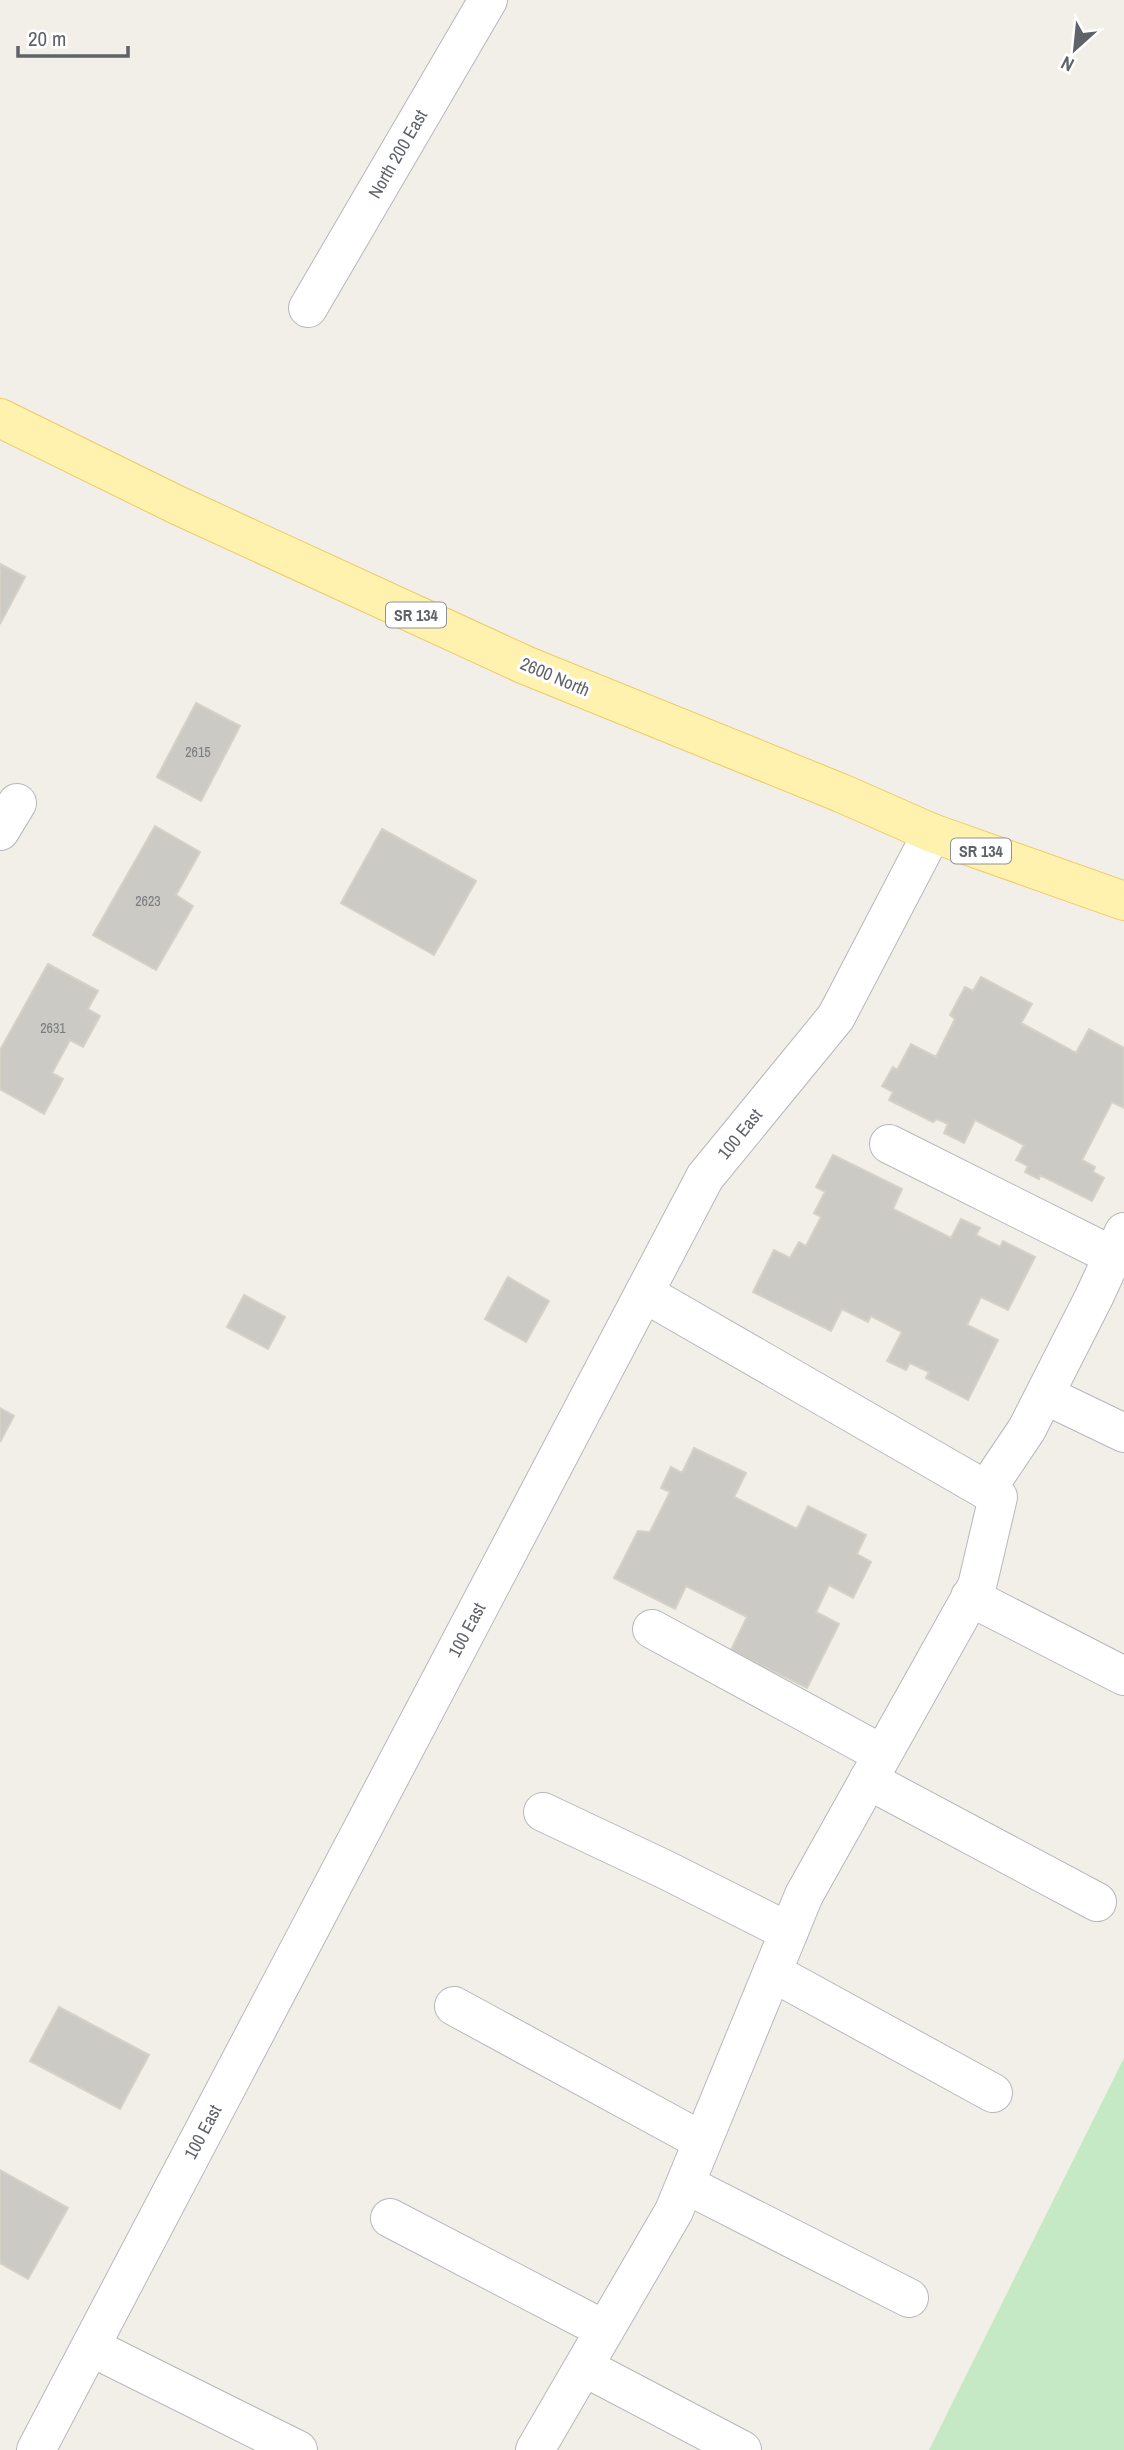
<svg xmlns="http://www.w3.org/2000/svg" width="1124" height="2450" font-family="'Archivo Narrow',sans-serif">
  <rect width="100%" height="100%" fill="#f1efe8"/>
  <path fill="#c5e8c5" d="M 1124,2058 L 1124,2450 L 929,2450 Z"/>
  <path fill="#cccac5" stroke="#d6d1c6" stroke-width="2" d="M 0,564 L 25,577 L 0,624 Z
    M 196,703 L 240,726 L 201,801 L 157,777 Z
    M 155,826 L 200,852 L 176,895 L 193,906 L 156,970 L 93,935 Z
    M 382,829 L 476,881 L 434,955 L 341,903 Z
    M 48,964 L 98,991 L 88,1009 L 100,1016 L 83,1047 L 70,1040 L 52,1073 L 63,1079 L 44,1114 L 0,1089 L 0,1050 Z
    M 981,977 L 1032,1004 L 1021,1023 L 1076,1053 L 1089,1029 L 1124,1048 L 1124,1108 L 1112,1102 L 1082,1160 L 1095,1167 L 1093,1172 L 1104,1178 L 1092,1201 L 1040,1175 L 1039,1179 L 1025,1172 L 1028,1166 L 1016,1160 L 1024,1145 L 975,1120 L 964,1143 L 944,1133 L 948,1124 L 937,1119 L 933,1122 L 889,1100 L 893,1092 L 882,1086 L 893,1067 L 897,1070 L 911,1044 L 936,1057 L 955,1019 L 950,1015 L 965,987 L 973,991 Z
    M 833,1155 L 902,1189 L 893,1209 L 951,1238 L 961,1219 L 980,1228 L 976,1235 L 1000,1247 L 1003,1241 L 1035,1257 L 1008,1310 L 981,1297 L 967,1325 L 998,1340 L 968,1400 L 926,1378 L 929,1372 L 910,1363 L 906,1370 L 887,1361 L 902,1332 L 871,1316 L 868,1322 L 842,1309 L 831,1331 L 753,1292 L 774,1250 L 790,1258 L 799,1242 L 806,1246 L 821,1217 L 814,1213 L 825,1192 L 816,1187 Z
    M 508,1277 L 549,1301 L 526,1342 L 485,1319 Z
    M 244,1295 L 285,1317 L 268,1349 L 227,1327 Z
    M 0,1408 L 14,1416 L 0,1442 Z
    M 694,1448 L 746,1473 L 734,1497 L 797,1529 L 808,1506 L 866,1535 L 857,1554 L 871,1562 L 853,1598 L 829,1585 L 816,1612 L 839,1624 L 807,1688 L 731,1650 L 747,1617 L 686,1586 L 675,1609 L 614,1578 L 638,1531 L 650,1532 L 670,1492 L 661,1488 L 671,1467 L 682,1473 Z
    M 59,2007 L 149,2055 L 120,2109 L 30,2061 Z
    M 0,2170 L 68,2208 L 28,2279 L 0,2263 Z"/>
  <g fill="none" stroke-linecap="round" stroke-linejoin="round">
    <g stroke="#b5b8bc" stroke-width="40">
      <path id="minor" d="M 308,308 L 488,0
        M 0,831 L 17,803
        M 889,1144 L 1113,1256
        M 1045,1395 L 1124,1433
        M 986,1490 L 1027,1429 L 1094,1297 L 1124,1232
        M 970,1597 L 1124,1676
        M 652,1629 L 882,1754
        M 868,1780 L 1097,1902
        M 543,1812 L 666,1870 L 789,1932
        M 772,1972 L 993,2093
        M 454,2006 L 702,2141
        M 685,2184 L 909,2298
        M 390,2218 L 605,2330
        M 91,2347 L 298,2450
        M 584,2367 L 742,2450
        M 36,2450 L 705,1177 L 836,1017 L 932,833
        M 535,2450 L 674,2211 L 804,1895 L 977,1586 L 998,1497 L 644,1293"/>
    </g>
    <g stroke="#f2c960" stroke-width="40">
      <path id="major" d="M 0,418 L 177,505 L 525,665 L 841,793 L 932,833 L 1124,901"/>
    </g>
    <use href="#minor" stroke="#fff" stroke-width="38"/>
    <use href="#major" stroke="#fff2af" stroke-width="38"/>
  </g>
  <g text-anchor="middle" stroke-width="6" stroke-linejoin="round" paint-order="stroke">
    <g font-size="14" fill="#7a7d7f">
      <text x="198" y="757">2615</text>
      <text x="148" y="906">2623</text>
      <text x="53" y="1033">2631</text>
    </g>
    <g fill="#fff" stroke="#8f9295" stroke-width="2">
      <rect x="386" y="602.5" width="60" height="25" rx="5"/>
      <rect x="951" y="838.5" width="60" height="25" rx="5"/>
    </g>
    <g font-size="16" font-weight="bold" fill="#5f6368">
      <text x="416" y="621">SR 134</text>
      <text x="981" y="857">SR 134</text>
    </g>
    <g font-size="18" fill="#5f6368" stroke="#fff">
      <text transform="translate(398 154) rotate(-60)" y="6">North 200 East</text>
      <text transform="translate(555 677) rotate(23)" y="6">2600 North</text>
      <text transform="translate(740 1134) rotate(-51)" y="6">100 East</text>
      <text transform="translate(467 1630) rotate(-62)" y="6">100 East</text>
      <text transform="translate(203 2132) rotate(-62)" y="6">100 East</text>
    </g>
  </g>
  <g transform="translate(1075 49) rotate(207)" stroke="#ffffff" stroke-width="5" paint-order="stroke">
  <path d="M0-5L12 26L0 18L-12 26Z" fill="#5f6368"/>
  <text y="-10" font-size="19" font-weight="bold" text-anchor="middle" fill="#5f6368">N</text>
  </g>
  <path d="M18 46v10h110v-10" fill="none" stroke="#5f6368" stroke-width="3.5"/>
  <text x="28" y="46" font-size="21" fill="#5f6368" stroke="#ffffff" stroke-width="5" paint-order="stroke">20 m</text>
</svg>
